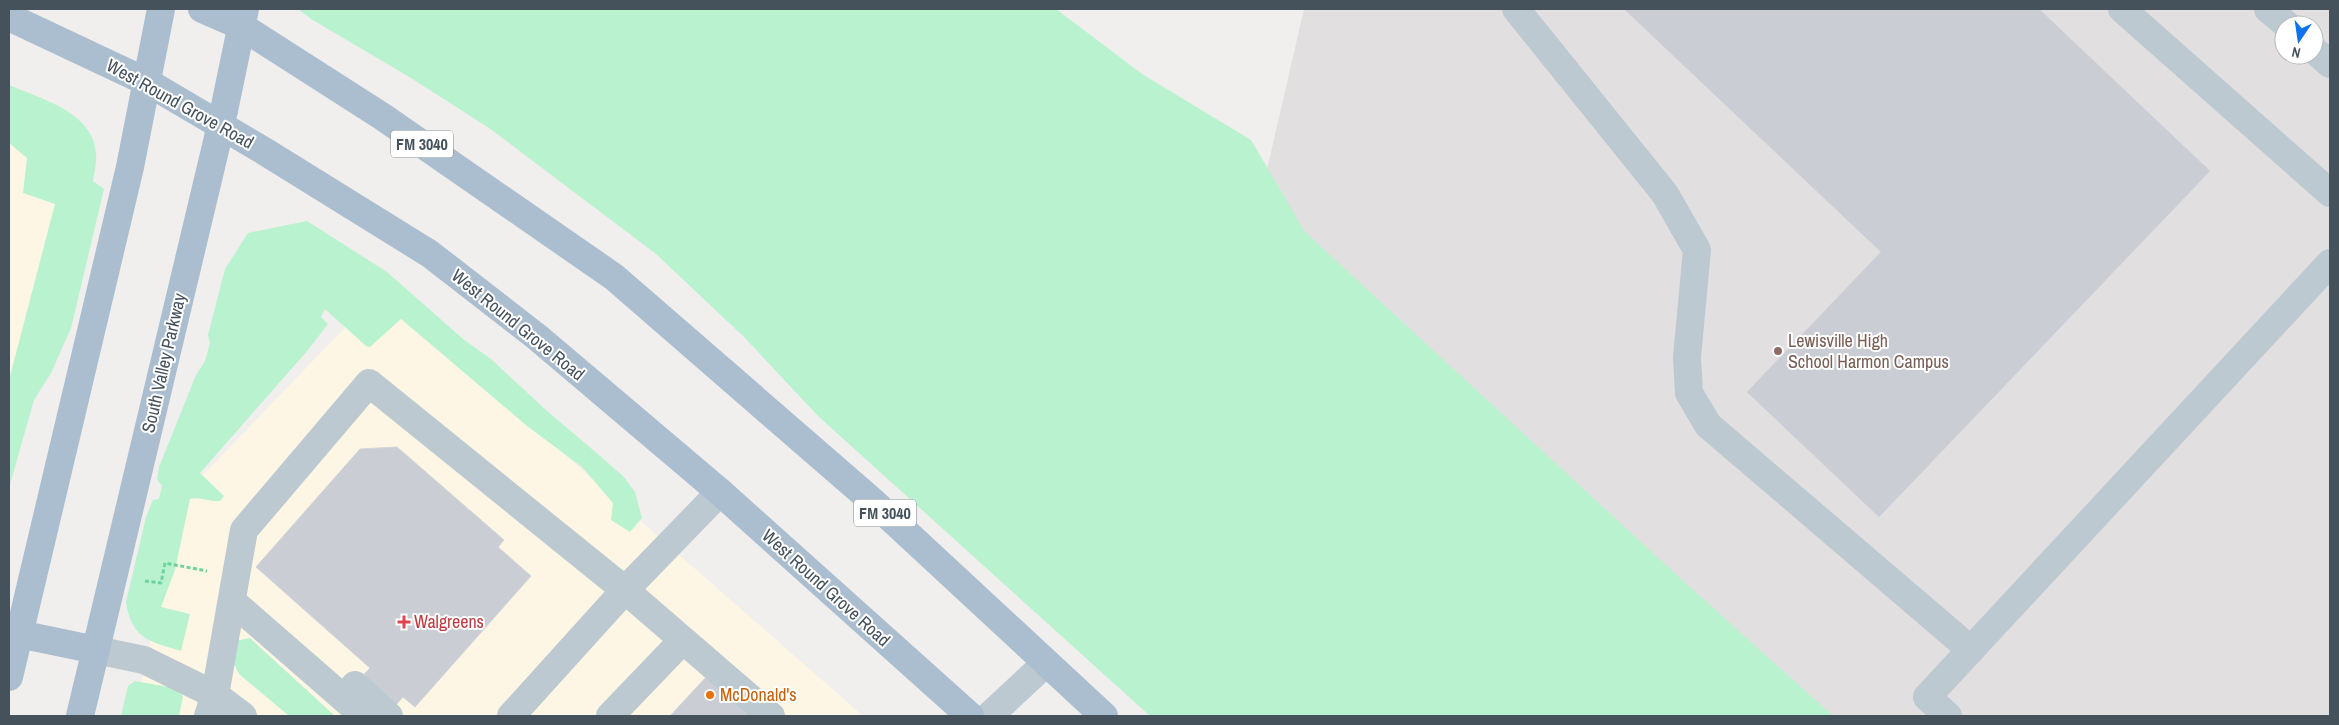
<svg xmlns="http://www.w3.org/2000/svg" width="2339" height="725" font-family="'Archivo Narrow',sans-serif">
  <rect width="100%" height="100%" fill="#f1eeee"/>
  <path fill="#fdf6e5" d="M 9,101 L 66,193 L 9,426 Z
    M 379,292 L 863,716 L 134,716 L 182,497 Z"/>
  <path fill="#e2dfe0" fill-rule="evenodd" d="M 1304,9 L 2330,9 L 2330,716 L 1234,716 L 1157,646 ZM 2284,25 L 2314,25 L 2314,55 L 2284,55 Z"/>
  <path fill="#b9f2ce" d="M 298,9 L 1056,9 L 1142,74 L 1251,140 L 1305,232 L 1679,577 L 1833,716 L 1150,716 L 818,416 L 744,337 L 656,254 L 489,128 L 411,78 L 311,19 Z
    M 9,85 C 41,99 94,112 96,154 C 97,163 94,173 93,181 L 104,189 L 71,328 L 51,373 L 34,400 L 9,488 L 9,380 L 55,204 L 23,193 L 27,158 L 9,143 Z
    M 307,221 L 387,272 L 463,339 L 491,359 L 547,411 L 599,455 L 624,477 L 635,492 L 642,518 L 630,532 L 611,520 L 613,503 L 582,467 L 527,426 L 401,319 L 370,347 L 366,346 L 325,309 L 321,317 L 328,324 L 308,350 L 200,473 L 224,496 L 220,501 C 210,502 199,496 190,499 L 175,570 L 161,607 L 190,614 L 181,651 C 151,642 131,639 126,602 L 146,517 L 153,500 L 159,499 L 162,486 L 157,479 L 159,467 L 196,375 L 205,361 L 210,343 L 208,335 L 225,269 L 248,233 Z
    M 250,638 L 335,716 L 289,716 L 239,674 L 233,662 L 235,641 Z
    M 135,681 L 174,688 L 183,696 L 179,716 L 121,716 L 128,686 Z"/>
  <path fill="#cacdd3" stroke="#d1d4da" d="M 1624,9 L 2039,9 L 2210,171 L 1879,517 L 1747,392 L 1881,252 Z
    M 397,447 L 504,540 L 498,547 L 531,576 L 415,707 L 403,697 L 386,716 L 351,689 L 370,668 L 256,567 L 360,449 Z
    M 708,675 L 754,716 L 670,716 Z"/>
  <g fill="none" stroke-linecap="round" stroke-linejoin="round">
    <path stroke="#6fd29f" stroke-width="3" stroke-dasharray="4 2.5" stroke-linecap="butt" d="M 145,581 L 161,583 L 165,563 L 207,571"/>
    <path stroke="#bdc9d1" stroke-width="28" d="M 1516,9 L 1665,194 L 1697,250 L 1687,357 L 1689,393 L 1708,425 L 1971,650
      M 2122,9 L 2330,193
      M 2268,9 L 2287,25
      M 2314,50 L 2330,64
      M 233,602 L 364,716
      M 96,650 L 144,660 L 215,695 L 243,716
      M 355,685 L 389,716
      M 208,716 L 215,695 L 244,530 L 369,383 L 625,590 L 771,716
      M 511,716 L 625,590 L 720,492
      M 610,716 L 683,640
      M 989,716 L 1046,663
      M 1948,716 L 1927,697 L 2330,263"/>
    <path stroke="#abbecf" stroke-width="28" d="M 202,9 L 241,26 L 383,117 L 614,277 L 871,500 L 1104,716
      M 9,17 L 147,82 L 264,151 L 430,254 L 537,337 L 720,492 L 970,716
      M 19,634 L 96,650
      M 9,677 L 130,167 L 161,9
      M 80,716 L 221,125 L 245,9"/>
  </g>
  <circle fill="#8d6e63" stroke="#fff" stroke-width="2" cx="1778" cy="351" r="5"/>
  <path fill="#e0444e" stroke="#fff" stroke-width="2" d="M401.5 614.5h5v5h5v5h-5v5h-5v-5h-5v-5h5z"/>
  <circle fill="#e8710a" stroke="#fff" stroke-width="2" cx="710" cy="695" r="5"/>
  <g text-anchor="middle" stroke-width="4" stroke-linejoin="round" paint-order="stroke">
    <g fill="#fff" stroke="#7d868d" stroke-width="1">
      <rect x="391" y="130.5" width="62" height="27" rx="4"/>
      <rect x="854" y="499.5" width="62" height="27" rx="4"/>
    </g>
    <g font-size="16" font-weight="bold" fill="#45525c">
      <text x="422" y="150">FM 3040</text>
      <text x="885" y="519">FM 3040</text>
    </g>
    <g font-size="18" fill="#45525c" stroke="#fff">
      <text transform="translate(180 104) rotate(29)" y="6">West Round Grove Road</text>
      <text transform="translate(518 325) rotate(39)" y="6">West Round Grove Road</text>
      <text transform="translate(164 363) rotate(-77)" y="6">South Valley Parkway</text>
      <text transform="translate(826 588) rotate(42)" y="6">West Round Grove Road</text>
    </g>
    <g font-size="18" fill="#785e54" stroke="#fff" text-anchor="start">
      <text x="1788" y="347">Lewisville High<tspan x="1788" dy="21">School Harmon Campus</tspan></text>
    </g>
    <g font-size="18" fill="#be3a42" stroke="#fff" text-anchor="start">
      <text x="414" y="628">Walgreens</text>
    </g>
    <g font-size="18" fill="#c56008" stroke="#fff" text-anchor="start">
      <text x="720" y="701">McDonald's</text>
    </g>
  </g>
  <rect width="2339" height="725" fill="none" stroke="#45525c" stroke-width="20"/>
  <g transform="translate(2299 40) rotate(193)"><circle r="24" fill="#ffffff" stroke="#b5babe"/>
  <path d="M0-4L9 19L0 12L-9 19Z" fill="#0d72eb"/>
  <text y="-8" font-size="14" font-weight="bold" text-anchor="middle" fill="#45525c">N</text>
  </g>
</svg>
